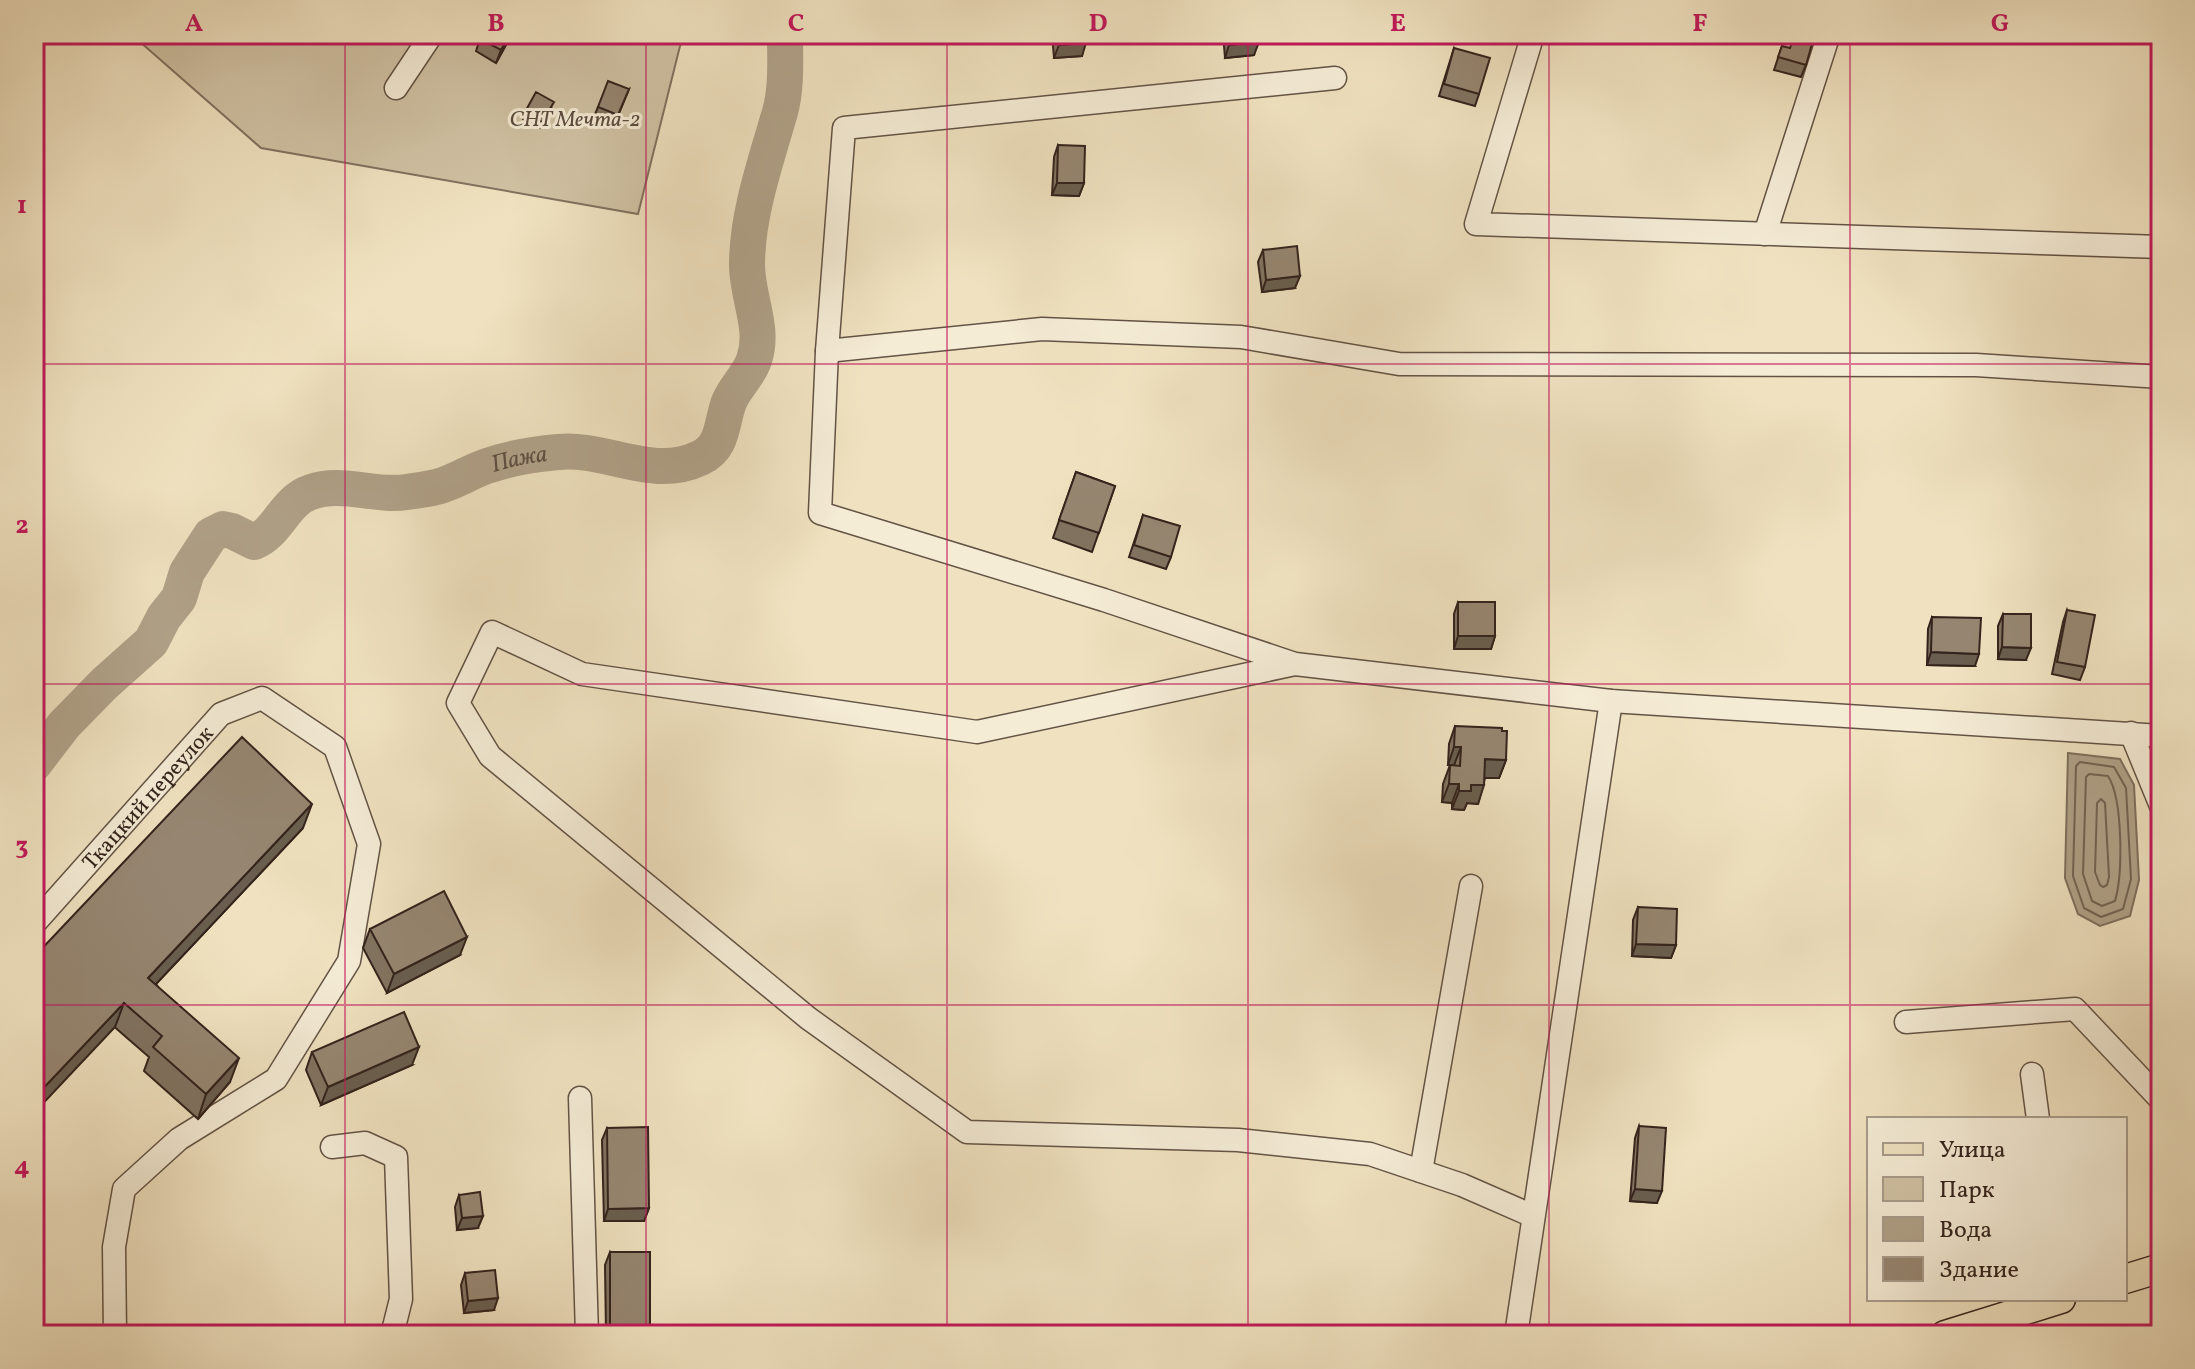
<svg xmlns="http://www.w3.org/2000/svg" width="2195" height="1369" font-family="Vollkorn,serif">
  <rect width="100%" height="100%" fill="#f0e2c0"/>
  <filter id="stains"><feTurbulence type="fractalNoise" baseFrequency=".0025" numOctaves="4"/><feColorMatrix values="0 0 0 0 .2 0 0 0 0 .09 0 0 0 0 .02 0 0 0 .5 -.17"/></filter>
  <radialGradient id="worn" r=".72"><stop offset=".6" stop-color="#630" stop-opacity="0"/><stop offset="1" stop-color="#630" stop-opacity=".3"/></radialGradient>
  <path fill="#d0c2a4" stroke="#827260" stroke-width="2" d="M 131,34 L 685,34 L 680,46 L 638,214 L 261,148 Z"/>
  <path fill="#b0a188" stroke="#7e6f5d" stroke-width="2" d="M 2068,753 L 2120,759 L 2134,785 L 2139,880 L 2130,916 L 2100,926 L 2078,914 L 2065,878 Z"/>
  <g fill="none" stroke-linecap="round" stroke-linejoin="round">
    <path stroke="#726252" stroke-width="2" d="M 2080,762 L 2114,767 L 2126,788 L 2131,879 L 2123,909 L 2101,917 L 2084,908 L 2073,876 L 2076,766 Z
      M 2089,774 L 2108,776 C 2123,799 2123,874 2115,901 L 2102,906 L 2092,901 L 2083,874 L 2086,777 Z
      M 2101,799 L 2105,803 L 2109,877 L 2107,885 L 2103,887 L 2100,885 L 2095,872 L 2097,803 Z"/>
    <path stroke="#b0a188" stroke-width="36" id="s1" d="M 34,764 L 64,725 L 104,684 L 151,642 L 164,617 L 179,598 L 187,572 L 211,535 L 223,529 L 232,531 L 254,542 C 279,532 284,501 311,492 C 342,481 375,497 407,492 C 419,490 432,489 443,485 C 458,480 472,471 487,466 C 510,458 534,454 558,452 C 606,447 652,481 700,458 C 724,447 721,423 729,402 C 735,387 749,375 754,360 C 765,329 747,297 747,265 C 747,214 766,161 780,112 C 787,87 785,59 785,34"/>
    <g stroke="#635345" stroke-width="25">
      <g id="minor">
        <path d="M 1533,34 L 1476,224 L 2161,247"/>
        <path d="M 1335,78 L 844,128 L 827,351 L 1042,329 L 1241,337 L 1399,364 L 1976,365 L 2161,377"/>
        <path d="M 396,88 L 432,34"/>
        <path d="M 1765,234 L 1829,34"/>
        <path d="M 827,351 L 820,513 L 1104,600 L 1295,664 L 1611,701 L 2161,736"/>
        <path d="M 1295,664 L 977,732 L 582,674 L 492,632 L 458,703 L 490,756 L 808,1018 L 967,1132 L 1238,1140 L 1370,1154 L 1462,1185 L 1533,1216"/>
        <path d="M 2131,733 L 2161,806"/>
        <path id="s2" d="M 34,924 L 221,714 L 262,698 L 335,747 L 369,844 L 349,961 L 276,1079 L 179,1139 L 124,1189 L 114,1247 L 115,1335"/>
        <path d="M 1906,1022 L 2075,1009 L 2161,1100"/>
        <path d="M 2032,1074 L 2038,1119"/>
        <path d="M 580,1098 L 587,1335"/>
        <path d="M 332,1147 L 365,1143 L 396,1157 L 401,1299 L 392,1335"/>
        <path d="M 1421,1171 L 1471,886"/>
        <path d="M 1516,1335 L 1611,701"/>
      </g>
    </g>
    <g stroke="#34231c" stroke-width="31">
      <path id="major" d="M 2125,1279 L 2161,1268
        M 1945,1335 L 2061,1299"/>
    </g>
    <use href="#minor" stroke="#f5ecd6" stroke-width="22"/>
    <use href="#major" stroke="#f0e2c0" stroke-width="28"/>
  </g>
  <path fill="#817361" stroke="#34231c" stroke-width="2" d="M 377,34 L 396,34 L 390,43 Z
    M 511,34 L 507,43 L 496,63 L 476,51 L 480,39 Z
    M 1052,34 L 1086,34 L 1082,56 L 1054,58 Z
    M 1223,34 L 1258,34 L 1254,55 L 1225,58 Z
    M 1573,34 L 1606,34 L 1602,44 Z
    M 1782,46 L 1806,65 L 1801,77 L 1774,70 Z
    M 1454,48 L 1479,94 L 1475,106 L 1439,96 Z
    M 629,89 L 613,128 L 593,119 L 598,107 Z
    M 551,108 L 540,128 L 523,119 L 525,112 Z
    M 1058,145 L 1084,183 L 1079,196 L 1052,195 L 1054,157 Z
    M 1263,250 L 1295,288 L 1262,292 L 1258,262 Z
    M 1076,472 L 1115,486 L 1092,552 L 1053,538 Z
    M 1143,515 L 1171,557 L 1166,569 L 1129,557 Z
    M 1458,602 L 1495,636 L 1491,649 L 1454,649 L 1454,614 Z
    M 2067,610 L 2085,667 L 2080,680 L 2052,674 L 2063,622 Z
    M 2003,614 L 2026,660 L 1998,659 L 1998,626 Z
    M 1932,617 L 1975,666 L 1927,665 L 1928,629 Z
    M 1455,726 L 1506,760 L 1499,778 L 1485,778 L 1478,804 L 1467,803 L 1464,810 L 1452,809 L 1452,803 L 1442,802 L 1443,784 L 1450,765 L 1454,765 L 1448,765 L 1449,744 Z
    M 303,828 L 156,984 L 230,1082 L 198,1119 L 144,1071 L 149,1057 L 34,957 Z
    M 1638,907 L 1676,945 L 1671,958 L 1632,956 L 1633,920 Z
    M 370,929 L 460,955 L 387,993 L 363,948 Z
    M 312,1052 L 412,1065 L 321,1105 L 306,1070 Z
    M 1639,1126 L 1657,1203 L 1630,1201 L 1635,1138 Z
    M 607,1128 L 649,1208 L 644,1221 L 604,1221 L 602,1140 Z
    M 459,1195 L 478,1228 L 457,1230 L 455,1207 Z
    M 610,1252 L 650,1335 L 606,1335 L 605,1265 Z
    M 465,1273 L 494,1310 L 464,1313 L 461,1285 Z"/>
  <path fill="#695e4f" stroke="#34231c" stroke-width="2" d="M 511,34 L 507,43 L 496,63 L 501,50 Z
    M 1259,42 L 1254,55 L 1225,58 L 1229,45 Z
    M 1086,43 L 1082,56 L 1054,58 L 1059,45 Z
    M 1057,183 L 1084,183 L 1079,196 L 1052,195 Z
    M 1300,276 L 1295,288 L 1262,292 L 1266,280 Z
    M 1458,636 L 1495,636 L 1491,649 L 1454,649 Z
    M 2002,647 L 2031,648 L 2026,660 L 1998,659 Z
    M 1931,652 L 1979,654 L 1975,666 L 1927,665 Z
    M 1454,747 L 1461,747 L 1454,765 L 1448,765 Z
    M 1485,759 L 1506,760 L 1499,778 L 1479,778 Z
    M 1449,784 L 1459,784 L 1452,803 L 1442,802 Z
    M 1471,785 L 1484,785 L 1478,804 L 1467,803 L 1464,810 L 1452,809 L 1459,791 Z
    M 312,804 L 303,828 L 139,1002 L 148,978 Z
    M 467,937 L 460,955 L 387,993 L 394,974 Z
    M 1636,944 L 1676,945 L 1671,958 L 1632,956 Z
    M 124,1003 L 115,1027 L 34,1113 L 34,1098 Z
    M 419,1047 L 412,1065 L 321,1105 L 328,1087 Z
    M 239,1058 L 230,1082 L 198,1119 L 206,1094 Z
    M 1635,1189 L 1662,1191 L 1657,1203 L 1630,1201 Z
    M 649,1208 L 644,1221 L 604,1221 L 608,1209 Z
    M 483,1216 L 478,1228 L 457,1230 L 462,1218 Z
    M 498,1298 L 494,1310 L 464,1313 L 468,1301 Z"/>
  <path fill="#968671" stroke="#34231c" stroke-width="2" d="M 483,34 L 510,34 L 501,50 L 480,39 Z
    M 1058,34 L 1086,34 L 1086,43 L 1059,45 Z
    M 1228,34 L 1258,34 L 1259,42 L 1229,45 Z
    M 1793,39 L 1812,44 L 1806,65 L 1778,57 L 1782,46 L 1790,48 Z
    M 1454,48 L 1490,58 L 1479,94 L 1444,84 Z
    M 608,81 L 629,89 L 618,115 L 598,107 Z
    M 536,92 L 554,102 L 542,122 L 525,112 Z
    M 1058,145 L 1085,146 L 1084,183 L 1057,183 Z
    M 1297,246 L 1300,276 L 1266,280 L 1263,250 Z
    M 1076,472 L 1115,486 L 1099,533 L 1059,520 Z
    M 1143,515 L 1180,526 L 1171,557 L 1134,545 Z
    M 1458,602 L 1495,602 L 1495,636 L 1458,636 Z
    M 2067,610 L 2095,615 L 2085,667 L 2057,662 Z
    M 2003,614 L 2031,614 L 2031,648 L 2002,647 Z
    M 1932,617 L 1981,618 L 1979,654 L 1931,652 Z
    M 1455,726 L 1502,728 L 1502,731 L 1507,731 L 1506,760 L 1485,759 L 1484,785 L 1471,785 L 1471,791 L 1459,791 L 1459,784 L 1449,784 L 1450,765 L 1460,766 L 1461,747 L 1454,747 Z
    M 242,737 L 312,804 L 148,978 L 239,1058 L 206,1094 L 153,1047 L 162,1036 L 124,1003 L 34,1098 L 34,957 Z
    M 444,891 L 467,937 L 394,974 L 370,929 Z
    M 1638,907 L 1677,909 L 1676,945 L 1636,944 Z
    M 404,1012 L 419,1047 L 328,1087 L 312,1052 Z
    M 1639,1126 L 1666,1128 L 1662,1191 L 1635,1189 Z
    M 648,1127 L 649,1208 L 608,1209 L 607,1128 Z
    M 480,1192 L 483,1216 L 462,1218 L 459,1195 Z
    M 610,1252 L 650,1252 L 650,1334 L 610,1334 Z
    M 495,1270 L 498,1298 L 468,1301 L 465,1273 Z"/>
  <path fill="none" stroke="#c2185b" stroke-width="2" stroke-opacity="0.55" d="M 345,34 L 345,1335M 646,34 L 646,1335M 947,34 L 947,1335M 1248,34 L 1248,1335M 1549,34 L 1549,1335M 1850,34 L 1850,1335M 34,364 L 2161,364M 34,684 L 2161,684M 34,1005 L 2161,1005"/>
  <g text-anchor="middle" stroke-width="6" stroke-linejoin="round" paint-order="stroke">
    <g font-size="22" font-style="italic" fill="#5b4b3e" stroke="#f5ecd6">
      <text x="575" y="126">СНТ Мечта-2</text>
    </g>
    <g font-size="22" fill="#34231c" stroke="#f5ecd6">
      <text dy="8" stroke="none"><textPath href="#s2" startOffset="170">Ткацкий переулок</textPath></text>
    </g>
    <g font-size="24" font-style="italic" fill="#5f4f42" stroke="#f5ecd6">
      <text dy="8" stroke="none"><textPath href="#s1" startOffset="632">Пажа</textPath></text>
    </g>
  </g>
  <rect width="2195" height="1369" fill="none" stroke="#f0e2c0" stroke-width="88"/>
  <rect x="1867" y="1117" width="260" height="184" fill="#f5ecd6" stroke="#a89c8c" stroke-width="2"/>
  <rect x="1883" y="1143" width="40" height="12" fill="#f0e2c0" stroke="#a89c8c" stroke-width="2"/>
  <text x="1939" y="1157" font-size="24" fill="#34231c">Улица</text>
  <rect x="1883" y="1177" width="40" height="24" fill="#d0c2a4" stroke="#a89c8c" stroke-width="2"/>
  <text x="1939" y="1197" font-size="24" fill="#34231c">Парк</text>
  <rect x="1883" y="1217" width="40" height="24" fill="#b0a188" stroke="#a89c8c" stroke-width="2"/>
  <text x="1939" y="1237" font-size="24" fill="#34231c">Вода</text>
  <rect x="1883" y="1257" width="40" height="24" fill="#968671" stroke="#a89c8c" stroke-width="2"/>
  <text x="1939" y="1277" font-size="24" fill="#34231c">Здание</text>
  <rect x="44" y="44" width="2107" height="1281" fill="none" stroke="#c2185b" stroke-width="3"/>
  <g font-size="26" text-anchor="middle" font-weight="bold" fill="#c2185b">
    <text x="194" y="31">A</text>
    <text x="496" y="31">B</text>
    <text x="796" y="31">C</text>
    <text x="1098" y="31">D</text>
    <text x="1398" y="31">E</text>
    <text x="1700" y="31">F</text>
    <text x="2000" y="31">G</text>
    <text x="22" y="213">1</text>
    <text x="22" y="533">2</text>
    <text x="22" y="854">3</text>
    <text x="22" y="1174">4</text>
  </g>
  <rect width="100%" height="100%" filter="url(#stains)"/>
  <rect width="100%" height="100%" fill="url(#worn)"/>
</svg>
